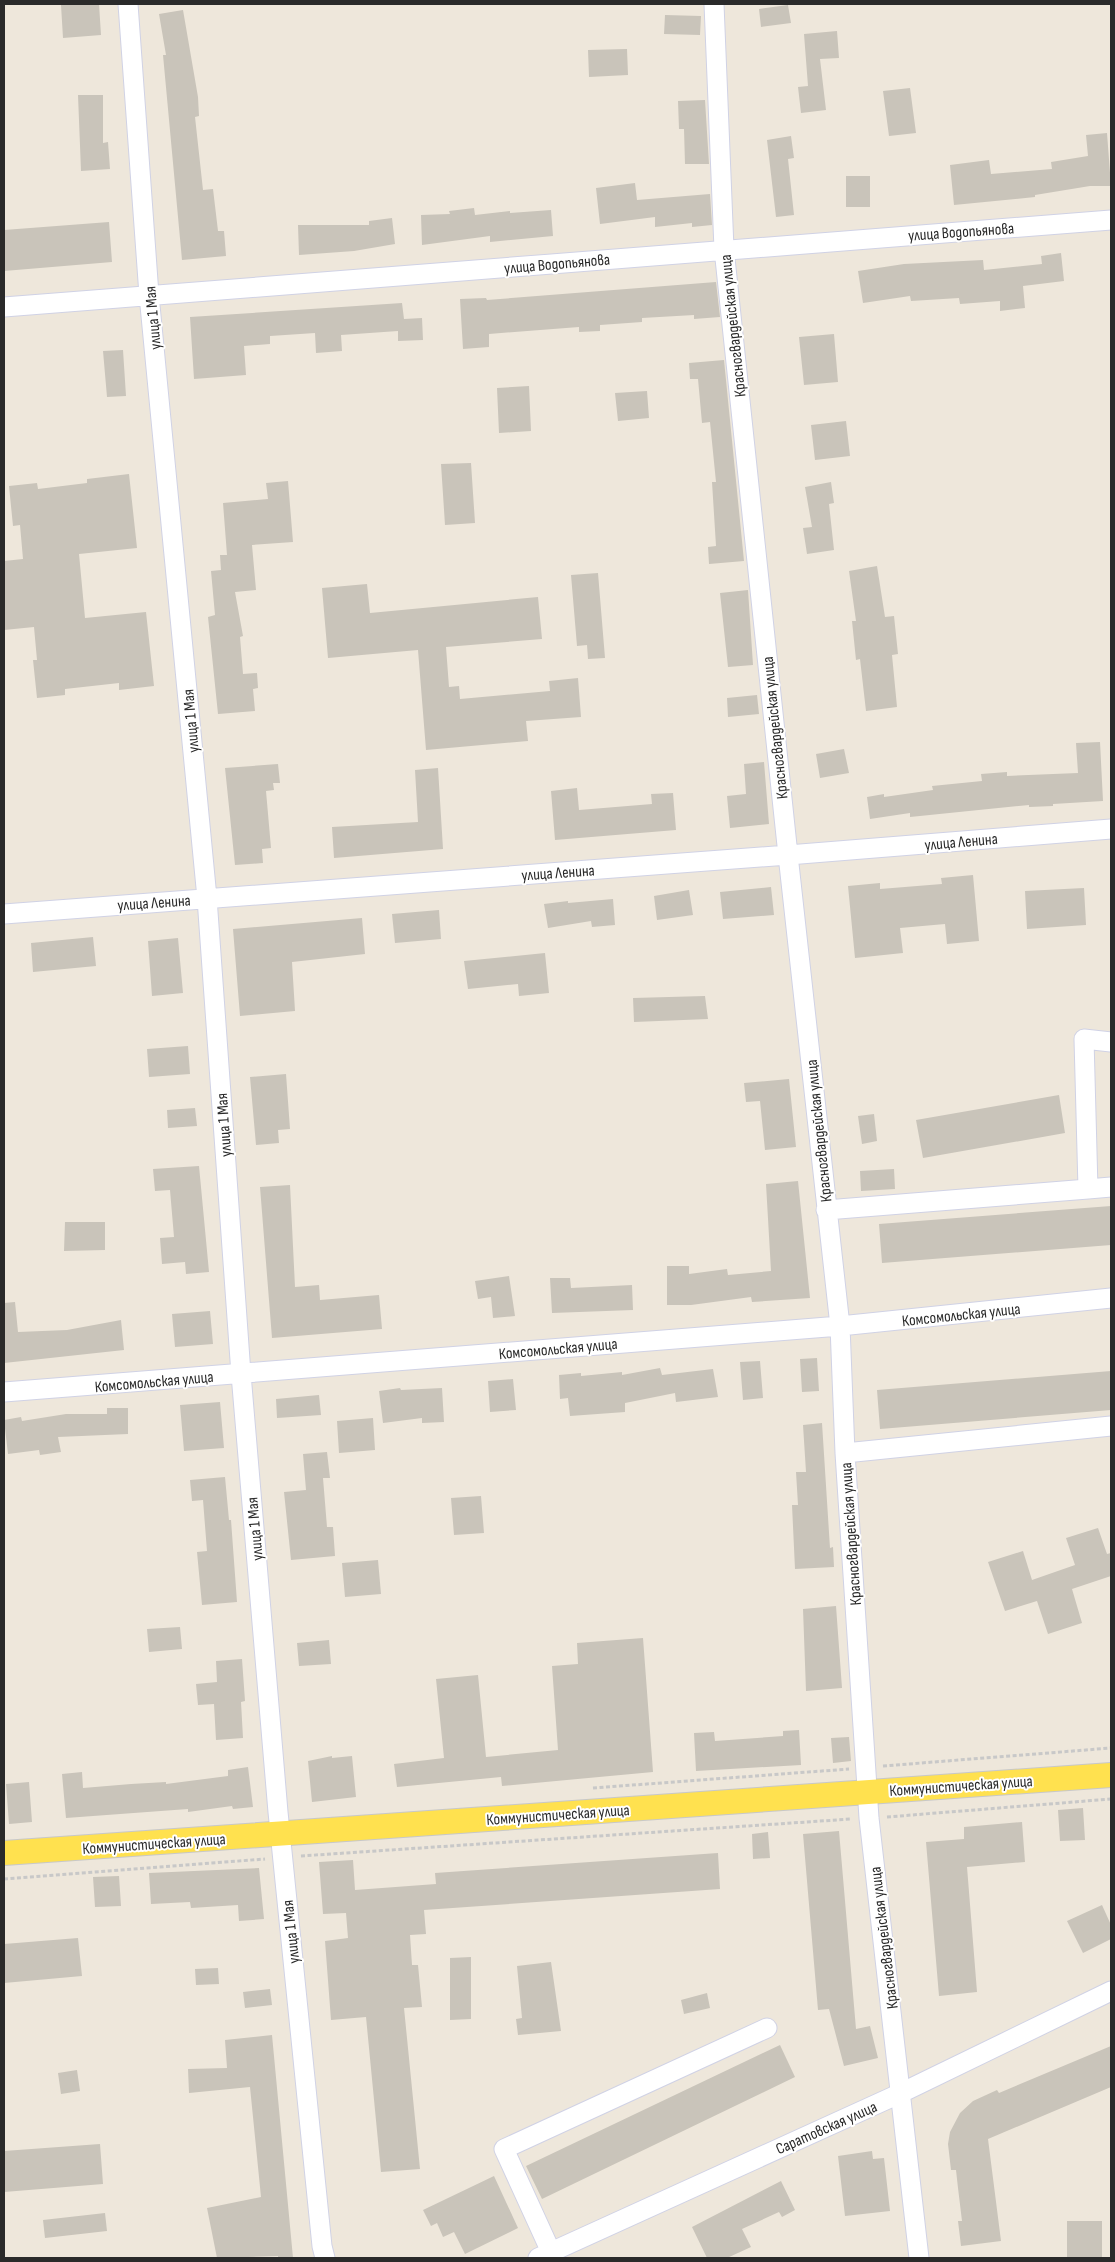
<svg xmlns="http://www.w3.org/2000/svg" width="1115" height="2262" font-family="'Sofia Sans Condensed',sans-serif">
  <rect width="100%" height="100%" fill="#eee7db"/>
  <path fill="#c9c4ba" d="M 84,4 L 99,4 L 101,35 L 63,38 L 61,5 Z
    M 788,5 L 791,23 L 761,27 L 759,9 Z
    M 183,10 L 198,97 L 199,116 L 195,117 L 203,190 L 213,189 L 218,231 L 224,231 L 226,256 L 182,260 L 163,55 L 166,55 L 159,14 Z
    M 665,15 L 701,16 L 700,35 L 664,34 Z
    M 837,31 L 839,58 L 820,59 L 826,110 L 801,113 L 798,87 L 808,86 L 804,34 Z
    M 627,49 L 628,75 L 589,77 L 588,50 Z
    M 910,88 L 916,133 L 889,136 L 883,91 Z
    M 78,95 L 103,95 L 103,143 L 108,142 L 110,169 L 81,171 Z
    M 705,100 L 709,164 L 685,164 L 684,129 L 679,129 L 678,101 Z
    M 1107,133 L 1111,186 L 1090,186 L 1035,195 L 1035,197 L 954,205 L 950,165 L 989,160 L 991,174 L 1052,169 L 1051,162 L 1088,156 L 1086,135 Z
    M 791,136 L 794,158 L 788,159 L 794,215 L 776,217 L 767,140 Z
    M 846,176 L 870,176 L 870,207 L 846,207 Z
    M 635,183 L 637,200 L 710,194 L 712,225 L 692,227 L 692,223 L 655,227 L 655,217 L 600,224 L 596,188 Z
    M 474,208 L 475,215 L 510,211 L 510,213 L 551,210 L 553,236 L 490,242 L 490,236 L 422,245 L 421,215 L 450,214 L 449,211 Z
    M 392,218 L 395,244 L 354,251 L 299,255 L 298,225 L 369,225 L 369,221 Z
    M 109,222 L 112,262 L 4,271 L 4,230 Z
    M 1061,253 L 1064,281 L 1023,286 L 1025,308 L 1000,311 L 1000,301 L 960,304 L 959,298 L 911,301 L 910,296 L 863,303 L 858,271 L 904,264 L 983,260 L 984,270 L 1042,264 L 1041,256 Z
    M 716,282 L 720,317 L 694,319 L 694,315 L 642,318 L 642,322 L 600,325 L 600,331 L 579,332 L 579,327 L 489,334 L 489,347 L 463,349 L 460,299 L 486,298 L 487,300 Z
    M 402,303 L 404,319 L 422,318 L 423,340 L 398,341 L 398,331 L 341,335 L 342,351 L 316,353 L 315,333 L 270,336 L 270,344 L 244,346 L 246,375 L 194,379 L 190,317 Z
    M 834,334 L 838,382 L 804,385 L 799,337 Z
    M 123,350 L 126,396 L 107,397 L 103,351 Z
    M 724,360 L 744,561 L 709,564 L 708,547 L 716,546 L 712,482 L 716,482 L 710,422 L 702,423 L 698,379 L 690,379 L 689,363 Z
    M 529,386 L 531,431 L 499,433 L 497,388 Z
    M 647,391 L 649,418 L 618,421 L 615,393 Z
    M 846,421 L 850,456 L 815,460 L 811,425 Z
    M 471,463 L 475,523 L 445,525 L 441,464 Z
    M 129,474 L 137,548 L 79,554 L 85,618 L 146,612 L 154,686 L 119,690 L 119,683 L 65,689 L 65,695 L 37,698 L 33,660 L 37,660 L 34,627 L 4,630 L 4,561 L 23,559 L 20,525 L 13,526 L 9,486 L 37,483 L 38,489 L 87,483 L 87,479 Z
    M 288,481 L 293,542 L 252,545 L 256,590 L 235,592 L 243,636 L 240,637 L 243,674 L 257,673 L 258,688 L 253,689 L 255,711 L 218,714 L 208,617 L 215,615 L 211,571 L 221,570 L 220,555 L 227,555 L 223,503 L 268,499 L 266,483 Z
    M 831,482 L 834,503 L 829,504 L 834,550 L 807,554 L 803,528 L 812,527 L 805,487 Z
    M 877,566 L 885,617 L 894,616 L 898,654 L 892,655 L 897,707 L 866,711 L 860,659 L 856,660 L 852,621 L 856,621 L 849,571 Z
    M 598,573 L 605,658 L 588,659 L 587,645 L 577,646 L 571,575 Z
    M 367,584 L 370,613 L 538,597 L 542,639 L 446,647 L 449,687 L 459,686 L 460,699 L 550,691 L 549,681 L 578,678 L 581,717 L 526,721 L 528,741 L 426,750 L 418,650 L 328,658 L 322,588 Z
    M 748,590 L 753,665 L 728,667 L 720,593 Z
    M 757,695 L 759,714 L 728,717 L 727,698 Z
    M 1100,742 L 1103,801 L 1053,804 L 1053,806 L 1029,807 L 1029,805 L 910,817 L 910,813 L 870,819 L 867,797 L 884,794 L 884,797 L 933,790 L 932,786 L 982,781 L 981,774 L 1007,772 L 1007,776 L 1078,773 L 1076,743 Z
    M 844,749 L 849,773 L 820,778 L 816,754 Z
    M 764,762 L 769,824 L 730,828 L 727,796 L 746,794 L 744,764 Z
    M 278,764 L 280,783 L 273,783 L 274,790 L 266,791 L 271,848 L 262,849 L 263,863 L 235,865 L 225,768 Z
    M 438,768 L 443,849 L 334,858 L 332,827 L 418,822 L 415,770 Z
    M 577,788 L 579,810 L 652,804 L 651,794 L 673,793 L 676,830 L 555,840 L 551,791 Z
    M 973,875 L 979,941 L 947,944 L 945,924 L 900,928 L 903,953 L 855,958 L 848,886 L 880,883 L 880,889 L 942,884 L 941,878 Z
    M 771,887 L 774,915 L 723,919 L 720,892 Z
    M 1084,888 L 1086,925 L 1027,929 L 1025,891 Z
    M 689,890 L 693,915 L 657,920 L 654,896 Z
    M 613,899 L 615,925 L 592,927 L 591,921 L 548,928 L 544,904 L 568,901 L 568,903 Z
    M 439,910 L 441,939 L 395,943 L 392,914 Z
    M 362,918 L 365,954 L 292,962 L 295,1011 L 240,1016 L 233,929 Z
    M 93,937 L 96,966 L 33,972 L 31,943 Z
    M 178,938 L 183,993 L 152,996 L 148,941 Z
    M 545,953 L 549,993 L 519,996 L 518,984 L 468,989 L 464,961 Z
    M 705,996 L 708,1019 L 634,1022 L 633,998 Z
    M 188,1046 L 190,1074 L 149,1077 L 147,1049 Z
    M 286,1074 L 290,1129 L 278,1130 L 279,1143 L 256,1145 L 250,1077 Z
    M 789,1079 L 796,1147 L 765,1150 L 760,1101 L 746,1102 L 744,1083 Z
    M 1059,1095 L 1065,1133 L 923,1158 L 916,1120 Z
    M 195,1108 L 197,1126 L 168,1128 L 167,1110 Z
    M 874,1114 L 877,1141 L 862,1144 L 858,1116 Z
    M 199,1166 L 209,1272 L 186,1274 L 185,1262 L 162,1264 L 160,1238 L 174,1237 L 170,1190 L 155,1191 L 153,1169 Z
    M 894,1169 L 895,1189 L 861,1191 L 860,1171 Z
    M 798,1181 L 810,1298 L 752,1302 L 751,1297 L 691,1305 L 667,1305 L 667,1266 L 689,1266 L 689,1274 L 727,1269 L 728,1275 L 771,1271 L 766,1184 Z
    M 290,1185 L 295,1287 L 319,1285 L 320,1300 L 379,1295 L 382,1329 L 272,1338 L 260,1187 Z
    M 1111,1206 L 1111,1245 L 882,1263 L 879,1224 Z
    M 65,1222 L 105,1222 L 105,1250 L 64,1251 Z
    M 509,1276 L 515,1316 L 493,1318 L 491,1297 L 478,1299 L 475,1281 Z
    M 550,1278 L 570,1278 L 571,1288 L 632,1285 L 633,1310 L 552,1313 Z
    M 15,1302 L 18,1332 L 67,1330 L 121,1320 L 124,1350 L 4,1363 L 4,1303 Z
    M 210,1311 L 213,1344 L 175,1347 L 172,1314 Z
    M 817,1358 L 819,1391 L 802,1392 L 800,1359 Z
    M 760,1361 L 763,1398 L 743,1400 L 740,1362 Z
    M 660,1368 L 662,1375 L 713,1369 L 718,1397 L 676,1402 L 675,1393 L 625,1403 L 625,1412 L 570,1416 L 568,1398 L 560,1399 L 559,1375 L 581,1373 L 581,1376 L 622,1372 L 622,1375 Z
    M 1111,1371 L 1111,1410 L 880,1429 L 877,1390 Z
    M 513,1379 L 516,1410 L 490,1412 L 488,1381 Z
    M 400,1388 L 401,1390 L 442,1388 L 444,1422 L 422,1423 L 422,1418 L 383,1423 L 379,1391 Z
    M 319,1395 L 321,1415 L 277,1418 L 276,1399 Z
    M 220,1402 L 224,1448 L 184,1451 L 180,1405 Z
    M 107,1408 L 128,1408 L 128,1434 L 58,1437 L 61,1452 L 40,1455 L 39,1450 L 8,1454 L 4,1420 L 21,1417 L 22,1421 L 66,1414 L 107,1414 Z
    M 373,1418 L 375,1450 L 339,1453 L 337,1421 Z
    M 822,1423 L 830,1548 L 833,1547 L 834,1567 L 795,1569 L 792,1505 L 798,1505 L 796,1472 L 806,1472 L 803,1425 Z
    M 327,1452 L 330,1478 L 323,1478 L 327,1527 L 333,1527 L 335,1556 L 291,1560 L 284,1492 L 306,1490 L 303,1454 Z
    M 225,1477 L 229,1520 L 231,1520 L 237,1602 L 202,1605 L 197,1552 L 207,1551 L 203,1500 L 192,1501 L 190,1480 Z
    M 481,1496 L 484,1533 L 454,1535 L 451,1498 Z
    M 1098,1528 L 1107,1554 L 1111,1553 L 1111,1576 L 1072,1589 L 1082,1623 L 1048,1634 L 1037,1601 L 1005,1611 L 988,1562 L 1023,1551 L 1032,1580 L 1075,1565 L 1066,1538 Z
    M 378,1560 L 381,1594 L 345,1597 L 342,1563 Z
    M 836,1606 L 842,1688 L 806,1691 L 803,1609 Z
    M 180,1627 L 182,1649 L 149,1652 L 147,1629 Z
    M 643,1638 L 653,1772 L 502,1786 L 501,1777 L 397,1787 L 394,1764 L 444,1758 L 436,1679 L 478,1675 L 486,1757 L 558,1750 L 552,1666 L 578,1664 L 577,1643 Z
    M 329,1640 L 331,1664 L 299,1666 L 297,1643 Z
    M 242,1659 L 245,1701 L 241,1702 L 243,1738 L 216,1740 L 214,1704 L 198,1705 L 196,1684 L 217,1682 L 216,1661 Z
    M 799,1730 L 801,1765 L 696,1771 L 694,1733 L 714,1732 L 715,1741 L 783,1736 L 783,1731 Z
    M 849,1737 L 851,1761 L 833,1763 L 831,1738 Z
    M 332,1756 L 332,1758 L 352,1756 L 356,1797 L 312,1802 L 308,1761 Z
    M 248,1767 L 253,1807 L 233,1809 L 232,1806 L 188,1812 L 188,1809 L 66,1818 L 62,1774 L 82,1772 L 83,1788 L 131,1784 L 166,1782 L 166,1784 L 228,1776 L 228,1770 Z
    M 29,1782 L 32,1822 L 9,1824 L 6,1784 Z
    M 1083,1808 L 1085,1840 L 1060,1841 L 1058,1810 Z
    M 1022,1822 L 1025,1862 L 967,1867 L 977,1992 L 939,1996 L 926,1842 L 964,1839 L 964,1827 Z
    M 839,1831 L 856,2029 L 870,2026 L 878,2058 L 844,2066 L 829,2009 L 818,2010 L 803,1834 Z
    M 768,1832 L 770,1858 L 753,1859 L 752,1834 Z
    M 718,1853 L 720,1889 L 424,1910 L 426,1934 L 410,1935 L 412,1965 L 418,1965 L 422,2007 L 404,2008 L 420,2169 L 381,2172 L 366,2017 L 331,2020 L 325,1941 L 348,1938 L 346,1913 L 323,1914 L 319,1862 L 353,1860 L 355,1890 L 436,1884 L 435,1873 Z
    M 259,1868 L 264,1919 L 239,1921 L 238,1905 L 191,1908 L 190,1902 L 151,1904 L 149,1873 Z
    M 119,1876 L 121,1906 L 95,1907 L 93,1877 Z
    M 1102,1905 L 1111,1925 L 1111,1939 L 1083,1953 L 1067,1921 Z
    M 78,1938 L 82,1976 L 4,1983 L 4,1944 Z
    M 471,1957 L 471,2019 L 450,2020 L 450,1958 Z
    M 551,1962 L 561,2031 L 518,2035 L 516,2019 L 522,2018 L 517,1966 Z
    M 218,1968 L 219,1984 L 196,1985 L 195,1969 Z
    M 270,1989 L 272,2005 L 245,2008 L 243,1992 Z
    M 707,1993 L 710,2008 L 684,2014 L 681,2000 Z
    M 272,2035 L 293,2258 L 278,2258 L 278,2256 L 217,2258 L 207,2208 L 261,2197 L 250,2087 L 189,2093 L 188,2069 L 227,2068 L 225,2040 Z
    M 780,2045 L 795,2077 L 542,2199 L 526,2166 Z
    M 1111,2046 L 1111,2087 L 988,2139 L 1001,2241 L 961,2246 L 958,2221 L 962,2221 L 958,2188 L 956,2170 L 951,2170 L 948,2144 L 950,2132 L 960,2113 L 973,2101 L 997,2090 L 999,2093 Z
    M 77,2070 L 80,2091 L 61,2094 L 58,2073 Z
    M 100,2144 L 103,2184 L 4,2192 L 4,2151 Z
    M 872,2151 L 873,2159 L 884,2158 L 890,2211 L 845,2216 L 838,2156 Z
    M 494,2176 L 518,2228 L 465,2254 L 454,2232 L 443,2237 L 437,2223 L 431,2226 L 423,2210 Z
    M 781,2181 L 795,2210 L 782,2217 L 779,2212 L 742,2229 L 751,2247 L 727,2258 L 707,2258 L 692,2227 Z
    M 105,2213 L 107,2231 L 45,2238 L 43,2220 Z
    M 1067,2221 L 1102,2221 L 1102,2258 L 1067,2258 Z"/>
  <g fill="none" stroke-linecap="round" stroke-linejoin="round">
    <g stroke="#d0d2e5" stroke-width="21">
      <path id="minor" d="M 128,4 L 149,295 L 207,898 L 241,1374 L 278,1812 L 322,2246 L 325,2258
        M 714,4 L 724,249 L 788,855 L 840,1326 L 845,1453 L 869,1818 L 919,2258
        M 4,307 L 1111,220
        M 4,914 L 788,855 L 1111,829
        M 1088,1189 L 1111,1187
        M 826,1210 L 1088,1189 L 1084,1039 L 1111,1042
        M 4,1392 L 840,1326 L 1111,1298
        M 845,1453 L 1111,1426
        M 551,2252 L 504,2149 L 767,2028
        M 538,2258 L 901,2093 L 1111,1991"/>
    </g>
    <g stroke="#c8c8c8" stroke-width="26">
      <path id="major" d="M 4,1853 L 1111,1775"/>
    </g>
    <path stroke="#c8c8c8" stroke-width="3" stroke-dasharray="4 2.5" stroke-linecap="butt" d="M 883,1766 L 1111,1748
      M 593,1788 L 849,1769
      M 887,1817 L 1111,1799
      M 301,1856 L 851,1819
      M 4,1879 L 265,1859"/>
    <use href="#minor" stroke="#fff" stroke-width="19"/>
    <use href="#major" stroke="#ffe14f" stroke-width="24"/>
  </g>
  <g text-anchor="middle" stroke-width="4" stroke-linejoin="round" paint-order="stroke">
    <g font-size="16" fill="#2a2a2a" stroke="#fff">
      <text transform="translate(961 231) rotate(-4)" y="6">улица Водопьянова</text>
      <text transform="translate(557 263) rotate(-5)" y="6">улица Водопьянова</text>
      <text transform="translate(152 318) rotate(-95)" y="6">улица 1 Мая</text>
      <text transform="translate(732 326) rotate(-96)" y="6">Красногвардейская улица</text>
      <text transform="translate(190 721) rotate(-95)" y="6">улица 1 Мая</text>
      <text transform="translate(774 728) rotate(-96)" y="6">Красногвардейская улица</text>
      <text transform="translate(961 841) rotate(-5)" y="6">улица Ленина</text>
      <text transform="translate(558 872) rotate(-4)" y="6">улица Ленина</text>
      <text transform="translate(154 902) rotate(-4)" y="6">улица Ленина</text>
      <text transform="translate(223 1125) rotate(-94)" y="6">улица 1 Мая</text>
      <text transform="translate(818 1131) rotate(-96)" y="6">Красногвардейская улица</text>
      <text transform="translate(961 1314) rotate(-6)" y="6">Комсомольская улица</text>
      <text transform="translate(558 1348) rotate(-5)" y="6">Комсомольская улица</text>
      <text transform="translate(154 1381) rotate(-5)" y="6">Комсомольская улица</text>
      <text transform="translate(254 1529) rotate(-95)" y="6">улица 1 Мая</text>
      <text transform="translate(850 1534) rotate(-94)" y="6">Красногвардейская улица</text>
      <text transform="translate(961 1785) rotate(-4)" y="6">Коммунистическая улица</text>
      <text transform="translate(558 1814) rotate(-4)" y="6">Коммунистическая улица</text>
      <text transform="translate(154 1843) rotate(-4)" y="6">Коммунистическая улица</text>
      <text transform="translate(290 1932) rotate(-96)" y="6">улица 1 Мая</text>
      <text transform="translate(883 1938) rotate(-97)" y="6">Красногвардейская улица</text>
      <text transform="translate(826 2127) rotate(-24)" y="6">Саратовская улица</text>
    </g>
  </g>
  <rect width="1115" height="2262" fill="none" stroke="#2a2a2a" stroke-width="10"/>
</svg>
